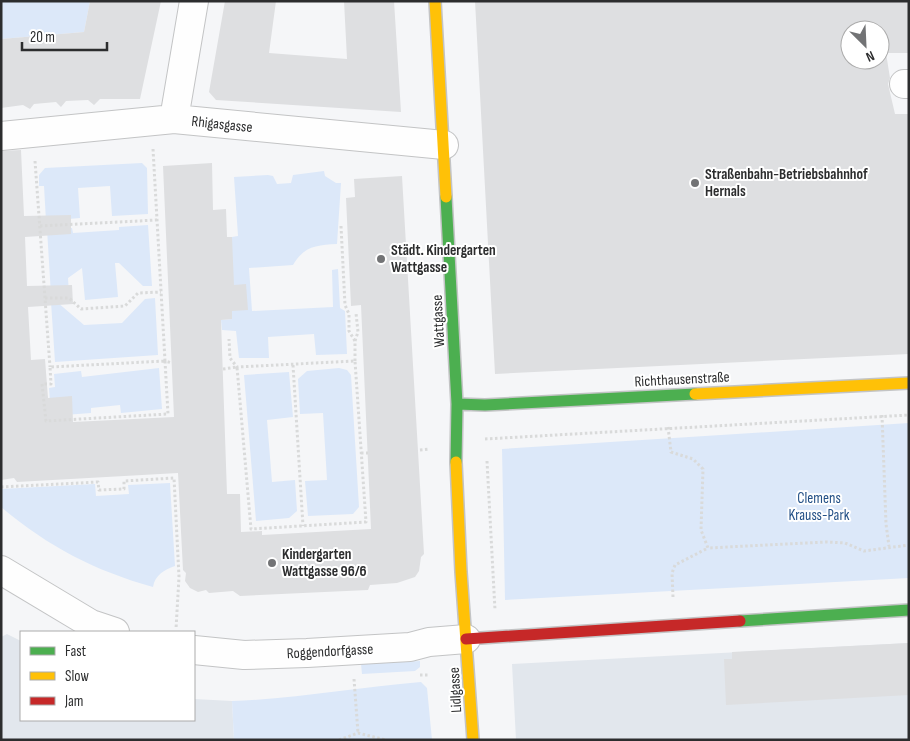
<svg xmlns="http://www.w3.org/2000/svg" width="910" height="741" font-family="'Sofia Sans Condensed',sans-serif">
  <rect width="100%" height="100%" fill="#f5f6f8"/>
  <path fill="#e2e7ed" d="M 7,634 L 21,641 L 21,720 L 194,720 L 194,699 L 232,701 L 234,740 L 2,740 L 1,637 Z
    M 909,643 L 909,740 L 516,740 L 512,664 Z"/>
  <path fill="#dce8f9" d="M 1,1 L 90,1 L 84,32 L 1,39 Z
    M 142,163 L 147,168 L 148,214 L 112,216 L 110,186 L 78,188 L 80,218 L 46,221 L 44,186 L 39,186 L 39,175 L 45,168 Z
    M 324,171 L 325,176 L 336,183 L 341,183 L 337,244 C 317,245 304,246 293,265 L 249,268 L 252,311 L 333,307 L 332,270 L 338,269 L 340,308 L 345,311 L 347,354 L 316,355 L 314,334 L 268,337 L 269,358 L 239,358 L 236,331 L 222,330 L 221,320 L 232,319 L 232,237 L 238,236 L 234,177 L 268,175 L 273,176 L 277,184 L 291,183 L 293,175 Z
    M 148,225 L 152,286 L 143,286 L 119,263 L 115,263 L 118,297 L 85,300 L 82,268 L 68,278 L 69,294 L 51,295 L 47,229 L 72,228 L 73,233 L 119,230 L 119,227 Z
    M 155,298 L 158,355 L 55,362 L 51,302 L 57,302 L 84,325 L 122,323 L 145,299 Z
    M 159,368 L 162,409 L 121,413 L 120,405 L 91,408 L 91,413 L 51,416 L 49,388 L 55,387 L 54,374 L 81,371 L 82,377 Z
    M 339,368 L 347,370 L 351,375 L 359,507 L 353,514 L 308,516 L 305,481 L 327,480 L 323,413 L 300,414 L 298,379 L 307,371 Z
    M 289,372 L 293,417 L 267,420 L 272,482 L 295,480 L 297,511 L 289,518 L 256,521 L 244,375 Z
    M 909,423 L 909,578 L 505,600 L 502,449 Z
    M 170,483 L 175,566 C 164,570 155,575 153,587 C 93,570 49,547 1,507 L 1,489 L 95,484 L 96,496 L 129,494 L 128,485 Z
    M 420,661 L 420,667 L 415,671 L 362,674 L 361,664 Z
    M 421,682 L 427,688 L 432,740 L 234,740 L 232,701 C 295,699 358,687 421,682 Z"/>
  <path fill="#dedfe1" fill-rule="evenodd" d="M 90,1 L 161,1 L 140,99 L 100,99 L 94,105 L 88,100 L 66,101 L 61,107 L 56,102 L 34,104 L 30,109 L 23,105 L 1,108 L 1,39 L 84,32 Z
    M 225,1 L 276,1 L 269,53 L 347,59 L 344,1 L 394,1 L 401,112 L 216,100 L 209,92 Z
    M 475,1 L 909,1 L 909,53 L 886,53 L 890,78 L 888,84 L 895,114 L 909,114 L 909,354 L 495,374 ZM 850,30 L 880,30 L 880,60 L 850,60 Z
    M 21,150 L 24,216 L 71,215 L 71,234 L 25,237 L 27,286 L 72,285 L 73,304 L 28,307 L 31,360 L 45,359 L 48,398 L 72,396 L 73,422 L 174,417 L 163,166 L 212,163 L 213,210 L 226,209 L 227,237 L 232,237 L 234,285 L 246,284 L 248,310 L 232,311 L 232,319 L 221,320 L 227,494 L 240,494 L 241,532 L 262,531 L 262,535 L 371,529 L 361,305 L 351,306 L 346,198 L 355,197 L 354,179 L 402,176 L 424,554 L 421,557 L 419,571 L 415,577 L 397,583 L 370,585 L 368,590 L 240,596 L 233,591 L 209,593 L 206,590 L 198,592 L 190,588 L 185,581 L 186,573 L 183,570 L 178,473 L 17,482 L 14,478 L 1,480 L 1,151 Z
    M 909,643 L 909,695 L 726,705 L 724,659 L 732,659 L 732,652 Z"/>
  <g fill="none" stroke-linecap="round" stroke-linejoin="round">
    <g stroke="#c3c4c5" stroke-width="30">
      <path id="street" d="M 904,84 L 909,84
        M 174,119 L 194,1
        M 1,136 L 174,119 L 444,145
        M 1,570 L 91,624 L 115,632
        M 194,650 L 244,655 L 307,653 L 410,647 L 429,642 L 466,639"/>
    </g>
    <g stroke="#c3c4c5" stroke-width="14">
      <path id="fast" d="M 446,197 L 457,404 L 456,462
        M 457,404 L 485,405 L 695,394
        M 740,621 L 909,610"/>
    </g>
    <g stroke="#c3c4c5" stroke-width="14">
      <path id="slow" d="M 435,1 L 446,197
        M 695,394 L 909,383
        M 456,462 L 461,572 L 473,740"/>
    </g>
    <g stroke="#c3c4c5" stroke-width="14">
      <path id="jam" d="M 466,639 L 740,621"/>
    </g>
    <path stroke="#d9dada" stroke-width="3" stroke-dasharray="2.5 2.5" stroke-linecap="butt" d="M 153,149 L 165,361 L 172,363
      M 35,161 L 50,367
      M 40,226 L 157,220
      M 341,226 L 345,305 L 349,314 L 349,331 L 355,341 L 355,361
      M 45,298 L 69,298 L 81,309 L 125,306 L 138,293 L 161,292
      M 355,341 L 358,332 L 356,313
      M 165,361 L 168,414 L 46,421 L 42,384 L 51,384 L 50,367 Z
      M 293,365 L 303,526
      M 223,369 L 237,367 L 251,529 L 366,522 L 355,361 L 237,367 L 230,358 L 229,339
      M 882,415 L 886,524 L 889,546
      M 668,427 L 671,452 L 693,459 L 703,469 L 701,530 L 708,548 L 826,542 L 845,543 L 864,551 L 909,545
      M 485,439 L 909,415
      M 420,450 L 429,449
      M 361,453 L 368,453
      M 487,461 L 495,610
      M 1,487 L 98,482 L 99,490 L 124,489 L 124,481 L 174,478 L 179,577 L 176,629
      M 673,597 L 672,573 L 675,565 L 708,548
      M 420,675 L 430,675
      M 354,679 L 358,733
      M 339,740 L 358,733 L 386,740"/>
    <use href="#street" stroke="#fefefe" stroke-width="28"/>
    <use href="#fast" stroke="#4caf50" stroke-width="11"/>
    <use href="#slow" stroke="#ffc107" stroke-width="11"/>
    <use href="#jam" stroke="#c62828" stroke-width="11"/>
  </g>
  <g fill="#727375" stroke="#fff" stroke-width="2">
    <circle cx="695" cy="183" r="5"/>
    <circle cx="381" cy="259" r="5"/>
    <circle cx="272" cy="563" r="5"/>
  </g>
  <g text-anchor="middle" stroke-width="4" stroke-linejoin="round" paint-order="stroke">
    <g font-size="15" fill="#2c2d2e" stroke="#fff">
      <text transform="translate(222 124) rotate(6)" y="5">Rhigasgasse</text>
      <text transform="translate(438 321) rotate(-93)" y="5">Wattgasse</text>
      <text transform="translate(682 379) rotate(-3)" y="5">Richthausenstraße</text>
      <text transform="translate(330 651) rotate(-3)" y="5">Roggendorfgasse</text>
      <text transform="translate(455 690) rotate(-93)" y="5">Lidlgasse</text>
    </g>
    <g font-size="15" font-weight="bold" fill="#2c2d2e" stroke="#fff" text-anchor="start">
      <text x="705" y="179">Straßenbahn-Betriebsbahnhof<tspan x="705" dy="17">Hernals</tspan></text>
      <text x="391" y="255">Städt. Kindergarten<tspan x="391" dy="17">Wattgasse</tspan></text>
      <text x="282" y="559">Kindergarten<tspan x="282" dy="17">Wattgasse 96/6</tspan></text>
    </g>
    <g font-size="15" fill="#235086" stroke="#fff">
      <text x="819" y="503">Clemens<tspan x="819" dy="17">Krauss-Park</tspan></text>
    </g>
  </g>
  <rect width="910" height="741" fill="none" stroke="#2c2d2e" stroke-width="5"/>
  <rect x="20" y="631" width="175" height="90" fill="#ffffff" stroke="#ababab"/>
  <rect x="30" y="647" width="25" height="8" fill="#4caf50" stroke="#ababab"/>
  <text x="65" y="656" font-size="15" fill="#2c2d2e">Fast</text>
  <rect x="30" y="672" width="25" height="8" fill="#ffc107" stroke="#ababab"/>
  <text x="65" y="681" font-size="15" fill="#2c2d2e">Slow</text>
  <rect x="30" y="697" width="25" height="8" fill="#c62828" stroke="#ababab"/>
  <text x="65" y="706" font-size="15" fill="#2c2d2e">Jam</text>
  <g transform="translate(865 45) rotate(156)"><circle r="24" fill="#ffffff" stroke="#ababab"/>
  <path d="M0-4L9 19L0 12L-9 19Z" fill="#727375"/>
  <text y="-8" font-size="14" font-weight="bold" text-anchor="middle" fill="#2c2d2e">N</text>
  </g>
  <path d="M22 42v8h85v-8" fill="none" stroke="#2c2d2e" stroke-width="2.5"/>
  <text x="30" y="42" font-size="15" fill="#2c2d2e" stroke="#ffffff" stroke-width="4" paint-order="stroke">20 m</text>
</svg>
